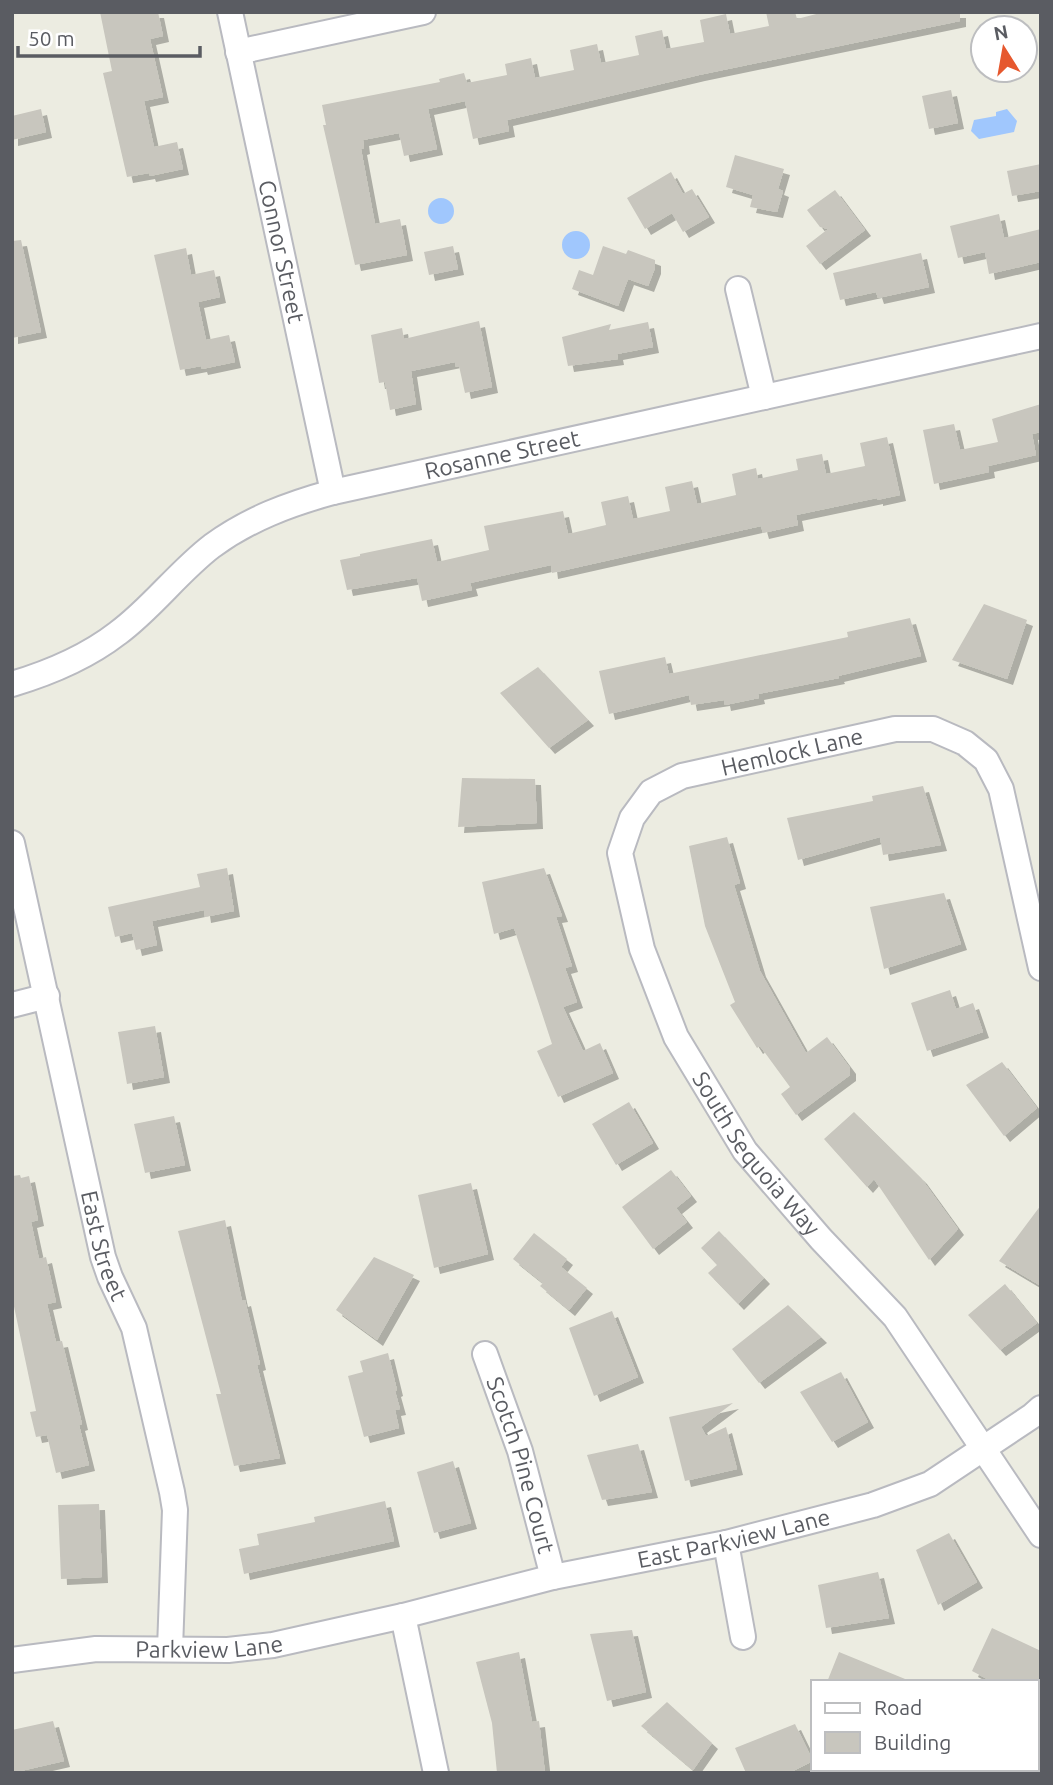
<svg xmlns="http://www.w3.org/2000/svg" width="1053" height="1785" font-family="Ubuntu,sans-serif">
  <defs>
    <filter id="shadow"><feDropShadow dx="6" dy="6" stdDeviation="0" flood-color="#0004"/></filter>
  </defs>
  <rect width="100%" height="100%" fill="#ecece1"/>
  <path fill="#a0c7fd" d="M 1007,109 L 1017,121 L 1014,132 L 979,139 L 971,131 L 974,120 L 996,116 L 996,112 Z
    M428 211a13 13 0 1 1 26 0a13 13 0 1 1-26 0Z
    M562 245a14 14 0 1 1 28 0a14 14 0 1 1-28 0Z"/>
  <path fill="#c8c6be" filter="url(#shadow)" d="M 100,12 L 158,12 L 163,36 L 150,39 L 163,97 L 144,101 L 154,147 L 177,142 L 183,169 L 150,176 L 149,173 L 127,177 L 103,73 L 112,71 Z
    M 766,12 L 795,12 L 797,19 L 824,12 L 960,12 L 960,21 L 699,75 L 551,110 L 507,120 L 509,131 L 473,139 L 465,101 L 428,109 L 437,149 L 404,156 L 399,133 L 363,140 L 364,148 L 361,149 L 375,224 L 400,219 L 407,255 L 355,265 L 323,125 L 326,125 L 322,105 L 440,82 L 439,79 L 464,73 L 467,83 L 507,75 L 505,64 L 531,58 L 535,78 L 574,70 L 570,50 L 597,44 L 601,63 L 639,55 L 635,36 L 662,30 L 666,49 L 704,42 L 700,20 L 726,14 L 730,34 L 769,26 Z
    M 951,90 L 958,123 L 929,129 L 922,96 Z
    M 41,109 L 46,132 L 12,140 L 12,116 Z
    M 735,155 L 784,169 L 778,189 L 783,191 L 777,212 L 750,207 L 753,195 L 726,187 Z
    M 1041,164 L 1041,191 L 1012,196 L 1007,171 Z
    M 671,172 L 683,194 L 692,189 L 709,217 L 683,232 L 672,213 L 645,229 L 627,198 Z
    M 835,190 L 865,230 L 820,264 L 806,246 L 828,229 L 820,227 L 807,210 Z
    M 999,214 L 1004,238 L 1041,229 L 1041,262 L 989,274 L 985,252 L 958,258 L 950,226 Z
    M 21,240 L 41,332 L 12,338 L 12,241 Z
    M 453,246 L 458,269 L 429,275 L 424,252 Z
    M 603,246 L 626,254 L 628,250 L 655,260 L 655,268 L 648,286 L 628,279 L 618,306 L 572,289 L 579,270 L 593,275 Z
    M 186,248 L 191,275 L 214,270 L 220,297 L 198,302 L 206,340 L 229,335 L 235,362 L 202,369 L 201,366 L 180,370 L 154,255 Z
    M 921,253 L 929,287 L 878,298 L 876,292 L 840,300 L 833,273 Z
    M 479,321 L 492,387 L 465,393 L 459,366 L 456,367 L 455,362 L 411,371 L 416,404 L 390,410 L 385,382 L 379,383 L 371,335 L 402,328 L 404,339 Z
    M 648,322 L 653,347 L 617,354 L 618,359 L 568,366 L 562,337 L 611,324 L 609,330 Z
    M 1041,404 L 1041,432 L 1032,434 L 1036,455 L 988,466 L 989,472 L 934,484 L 923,430 L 954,424 L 960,450 L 998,442 L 992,419 Z
    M 887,437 L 900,495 L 877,500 L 877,498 L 796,515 L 798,525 L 763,533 L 761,526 L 552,573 L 551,565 L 470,583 L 472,590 L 422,601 L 417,578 L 347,590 L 340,560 L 360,556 L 360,554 L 432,539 L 437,562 L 489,550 L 484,526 L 563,511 L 568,534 L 606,525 L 601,502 L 628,496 L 633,519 L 670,511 L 665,487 L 692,481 L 697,504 L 736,495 L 732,474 L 756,468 L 758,479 L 798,470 L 796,459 L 822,454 L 826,474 L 865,466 L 860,443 Z
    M 984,604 L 1027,620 L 1007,679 L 952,660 Z
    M 910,618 L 921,656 L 838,676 L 839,678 L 758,694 L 759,698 L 725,705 L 724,700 L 691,705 L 689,695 L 609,714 L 599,671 L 665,657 L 669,674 L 848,637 L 847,632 Z
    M 538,667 L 588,720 L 549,748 L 500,693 Z
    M 462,778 L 535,779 L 537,823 L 458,827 Z
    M 923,786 L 941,845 L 883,855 L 880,837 L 798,860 L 787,818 L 873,801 L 872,796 Z
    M 727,837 L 740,883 L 734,885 L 760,971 L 806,1053 L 827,1037 L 850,1068 L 850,1075 L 796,1115 L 781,1094 L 790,1087 L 760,1046 L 757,1048 L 730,1005 L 735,1002 L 705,926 L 689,846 Z
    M 227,868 L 234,911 L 205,917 L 204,910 L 152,921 L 157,945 L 136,950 L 132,933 L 115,937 L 108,907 L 200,887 L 197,874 Z
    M 544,868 L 562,916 L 556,917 L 572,966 L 565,968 L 577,1002 L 563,1007 L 583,1051 L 600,1043 L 613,1073 L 558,1097 L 537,1051 L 552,1044 L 514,928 L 494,934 L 482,882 Z
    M 944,893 L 961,944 L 884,969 L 870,907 Z
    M 950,990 L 956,1009 L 973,1003 L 983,1032 L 927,1051 L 911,1003 Z
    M 155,1026 L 164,1077 L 127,1084 L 118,1032 Z
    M 1002,1062 L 1037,1108 L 1004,1136 L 966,1085 Z
    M 629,1102 L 653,1143 L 616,1165 L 592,1124 Z
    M 854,1112 L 921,1178 L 958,1229 L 929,1260 L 874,1179 L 867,1187 L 824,1139 Z
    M 174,1116 L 185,1165 L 145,1173 L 134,1124 Z
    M 671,1170 L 691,1196 L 676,1208 L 687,1222 L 653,1249 L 622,1207 Z
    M 20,1175 L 21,1178 L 29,1176 L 38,1220 L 31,1222 L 39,1259 L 46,1257 L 56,1302 L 47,1304 L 56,1342 L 62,1341 L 82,1424 L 79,1425 L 89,1465 L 56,1473 L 47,1435 L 36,1437 L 30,1412 L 36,1411 L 12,1297 L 12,1176 Z
    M 471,1183 L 488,1254 L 434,1268 L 418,1195 Z
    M 1041,1205 L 1041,1286 L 999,1261 Z
    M 225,1220 L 242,1301 L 245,1300 L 260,1364 L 257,1365 L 280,1458 L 234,1466 L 216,1394 L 221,1394 L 178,1231 Z
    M 719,1231 L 764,1278 L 738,1304 L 708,1273 L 717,1265 L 701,1248 Z
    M 534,1233 L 567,1259 L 561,1267 L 587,1288 L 569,1310 L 540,1286 L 543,1283 L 513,1259 Z
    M 374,1257 L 414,1275 L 377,1340 L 336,1310 Z
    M 1005,1284 L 1037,1323 L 1000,1350 L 968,1315 Z
    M 788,1305 L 821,1337 L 759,1383 L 732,1349 Z
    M 612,1311 L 638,1377 L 594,1396 L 569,1328 Z
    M 388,1353 L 397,1390 L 395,1391 L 400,1409 L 395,1410 L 399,1428 L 364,1437 L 348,1376 L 363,1372 L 360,1361 Z
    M 841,1372 L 868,1422 L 832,1442 L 800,1392 Z
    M 733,1403 L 701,1427 L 706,1436 L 726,1427 L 737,1469 L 685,1481 L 669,1417 Z
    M 638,1444 L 652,1492 L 602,1500 L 587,1455 Z
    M 453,1461 L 471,1523 L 434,1533 L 417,1472 Z
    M 385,1501 L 394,1541 L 244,1574 L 239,1549 L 259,1545 L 257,1534 L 315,1522 L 314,1517 Z
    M 99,1504 L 102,1577 L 61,1579 L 58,1505 Z
    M 949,1533 L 977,1582 L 938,1605 L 916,1550 Z
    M 878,1572 L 889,1618 L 826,1628 L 818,1585 Z
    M 992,1628 L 1041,1651 L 1041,1682 L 993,1682 L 972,1671 Z
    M 632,1630 L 646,1692 L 607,1701 L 590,1634 Z
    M 519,1652 L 532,1722 L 539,1721 L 545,1773 L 497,1773 L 492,1723 L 476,1662 Z
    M 839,1652 L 910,1681 L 910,1682 L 827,1682 Z
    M 667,1702 L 712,1743 L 693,1770 L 641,1726 Z
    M 53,1721 L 64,1761 L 12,1773 L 12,1730 Z
    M 795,1724 L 813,1761 L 789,1773 L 746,1773 L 735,1748 Z"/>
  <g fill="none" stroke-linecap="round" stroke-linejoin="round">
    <g stroke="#b9bac0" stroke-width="28">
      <g id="minor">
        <path id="s1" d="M 230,12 L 333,492"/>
        <path d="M 238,52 L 423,12"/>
        <path d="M 738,289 L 764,397"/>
        <path id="s2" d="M 12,684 C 49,673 87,657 118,633 C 152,608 178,572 212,546 C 249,519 289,504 333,492 L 1041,336"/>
        <path id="s3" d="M 12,843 L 103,1257 L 110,1277 L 134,1328 L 172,1492 L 175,1510 L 170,1649"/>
        <path id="s4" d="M 1041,968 L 1001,789 L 986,760 L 965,743 L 933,729 L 895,729 L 682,776 L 651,792 L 632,818 L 620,853 L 642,949 L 676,1037 L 745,1151 L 821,1239 L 895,1317 L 1041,1535"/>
        <path d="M 12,1005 L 47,996"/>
        <path id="s5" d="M 485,1354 L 520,1451 L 553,1577"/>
        <path d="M 726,1543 L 743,1637"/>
        <path d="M 403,1616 L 436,1773"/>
        <path id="s6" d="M 12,1660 L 96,1649 L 228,1650 L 273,1645 L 403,1616 L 553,1577 L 726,1543 L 873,1505 L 930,1484 L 1032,1416 L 1041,1408"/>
      </g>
    </g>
    <use href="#minor" stroke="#fff" stroke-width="24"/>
  </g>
  <g text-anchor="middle" stroke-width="5" stroke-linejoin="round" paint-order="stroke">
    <g font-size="23" fill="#5a5c62" stroke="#fff">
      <text dy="8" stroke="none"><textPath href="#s1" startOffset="245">Connor Street</textPath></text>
      <text dy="8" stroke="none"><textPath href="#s2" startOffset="553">Rosanne Street</textPath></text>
      <text transform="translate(792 752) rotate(-13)" y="8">Hemlock Lane</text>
      <text dy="8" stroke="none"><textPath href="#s4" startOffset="973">South Sequoia Way</textPath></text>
      <text dy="8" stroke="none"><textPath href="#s3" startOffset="413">East Street</textPath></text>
      <text dy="8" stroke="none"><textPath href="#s5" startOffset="117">Scotch Pine Court</textPath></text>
      <text dy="8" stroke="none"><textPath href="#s6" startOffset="735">East Parkview Lane</textPath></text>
      <text dy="8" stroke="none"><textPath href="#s6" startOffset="198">Parkview Lane</textPath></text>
    </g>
  </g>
  <rect width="1053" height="1785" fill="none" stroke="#5a5c62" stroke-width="28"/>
  <rect x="811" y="1680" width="228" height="91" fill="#ffffff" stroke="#bdbec0" stroke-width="2"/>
  <rect x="825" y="1703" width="35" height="10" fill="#ffffff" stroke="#bdbec0" stroke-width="2"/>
  <text x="874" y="1715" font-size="21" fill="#5a5c62">Road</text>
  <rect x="825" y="1732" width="35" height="21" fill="#c8c6be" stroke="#bdbec0" stroke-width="2"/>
  <text x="874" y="1750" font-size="21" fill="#5a5c62">Building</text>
  <g transform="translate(1004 49) rotate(349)"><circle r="33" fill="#ffffff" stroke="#bdbec0" stroke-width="2"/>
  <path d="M0-5L12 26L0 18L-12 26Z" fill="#e6582e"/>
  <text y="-10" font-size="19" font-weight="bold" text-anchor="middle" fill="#5a5c62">N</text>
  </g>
  <path d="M18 46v10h182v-10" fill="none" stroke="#5a5c62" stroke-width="3.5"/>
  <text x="28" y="46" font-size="21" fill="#5a5c62" stroke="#ffffff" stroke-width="5" paint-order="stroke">50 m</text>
</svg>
